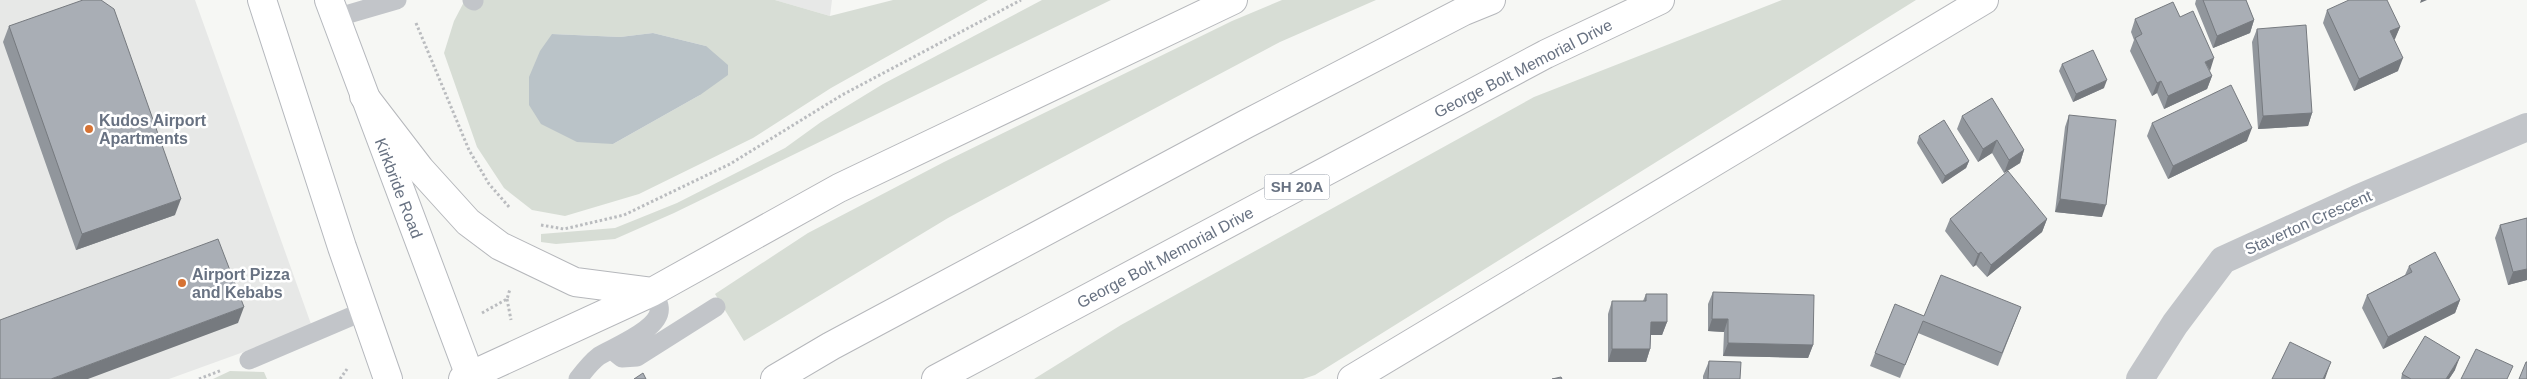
<svg xmlns="http://www.w3.org/2000/svg" width="2527" height="379" font-family="Helvetica,sans-serif">
  <rect width="100%" height="100%" fill="#f6f7f4"/>
  <path fill="#e7e8e7" d="M 0,0 L 195,0 L 311,324 L 271,342 L 169,379 L 0,379 Z
    M 775,0 L 832,0 L 830,16 Z"/>
  <path fill="#d7ddd5" fill-rule="evenodd" d="M 465,0 L 775,0 L 830,16 L 893,0 L 988,0 L 831,88 L 753,138 L 639,194 L 565,216 L 532,210 L 504,188 L 477,147 L 444,53 L 454,21 ZM 653,33 L 706,46 L 700,95 L 613,144 L 552,34 L 620,37 Z
    M 1042,0 L 1111,0 L 674,213 L 615,239 L 556,244 L 541,242 L 541,234 L 615,228 L 677,203 L 785,148 L 821,122 L 883,84 Z
    M 1282,0 L 1376,0 L 1280,42 L 948,218 L 744,341 L 715,294 L 808,233 L 944,162 L 1232,21 Z
    M 1782,0 L 1916,0 L 1315,375 L 1303,379 L 1034,379 L 1121,325 L 1534,97 Z
    M 230,371 L 264,372 L 267,379 L 213,379 Z"/>
  <path fill="#bac3c8" d="M 653,33 L 706,46 L 728,65 L 728,75 L 700,95 L 613,144 L 577,142 L 541,124 L 529,105 L 529,77 L 540,51 L 552,34 L 620,37 Z"/>
  <g fill="none" stroke-linecap="round" stroke-linejoin="round">
    <g stroke="#b5b8bd" stroke-width="30">
      <path id="secondary" d="M 262,0 L 342,247 L 388,379
        M 329,0 L 470,376"/>
    </g>
    <g stroke="#b5b7bb" stroke-width="30">
      <path id="highway" d="M 364,96 L 420,169 L 468,222 L 500,246 L 575,282 L 652,292
        M 463,379 L 652,292 L 839,188 L 1233,0
        M 775,379 L 831,346 L 1246,124 L 1464,11 L 1491,0
        M 936,379 L 1546,54 L 1660,0
        M 1352,379 L 1984,0"/>
    </g>
    <path stroke="#babcbf" stroke-width="3" stroke-dasharray="2.5 2.5" stroke-linecap="butt" d="M 416,23 L 469,150 L 489,184 L 510,208
      M 541,225 L 564,229 L 624,215 L 730,164 L 842,95 L 1021,0
      M 507,299 L 511,320
      M 482,313 L 507,299 L 510,289
      M 199,379 L 222,370
      M 340,379 L 347,369"/>
    <path stroke="#c2c5c9" stroke-width="19" d="M 472,0 L 474,1
      M 335,18 L 397,0
      M 612,350 L 622,358 L 637,357 L 716,307
      M 249,360 L 364,311
      M 578,379 C 584,371 591,362 599,356 C 613,347 664,329 659,306 C 658,301 654,296 652,292"/>
    <path stroke="#c2c5c9" stroke-width="28" d="M 2140,379 L 2175,324 L 2223,260 L 2357,199 L 2527,127"/>
    <use href="#secondary" stroke="#fff" stroke-width="28"/>
    <use href="#highway" stroke="#fff" stroke-width="28"/>
  </g>
  <path fill="#91969c" d="M 2196,0 L 2246,0 L 2254,20 L 2250,33 L 2213,48 L 2195,4 Z
    M 2327,10 L 2400,27 L 2394,40 L 2398,71 L 2354,91 L 2323,23 Z
    M 2180,17 L 2212,76 L 2207,89 L 2164,109 L 2157,93 L 2152,96 L 2130,51 L 2134,40 L 2131,32 L 2135,19 Z
    M 9,26 L 175,215 L 76,250 L 3,42 Z
    M 2257,29 L 2312,113 L 2308,126 L 2258,129 L 2252,42 Z
    M 2062,64 L 2104,88 L 2073,102 L 2059,71 Z
    M 2069,115 L 2102,217 L 2055,212 L 2065,127 Z
    M 1962,116 L 2024,150 L 2020,163 L 2004,173 L 1992,153 L 1978,162 L 1957,129 Z
    M 2152,123 L 2247,141 L 2168,179 L 2147,136 Z
    M 1919,136 L 1969,161 L 1966,168 L 1942,184 L 1917,143 Z
    M 2527,218 L 2527,280 L 2508,285 L 2495,238 L 2500,225 Z
    M 1950,219 L 2047,219 L 2042,232 L 1987,277 L 1976,265 L 1973,267 L 1945,231 Z
    M 2409,266 L 2460,300 L 2455,313 L 2383,349 L 2362,308 L 2367,295 L 2405,275 Z
    M 1713,292 L 1813,345 L 1808,358 L 1723,356 L 1724,332 L 1708,331 L 1708,304 Z
    M 1646,294 L 1667,322 L 1662,335 L 1651,335 L 1650,349 L 1646,362 L 1608,362 L 1608,314 L 1612,301 L 1643,301 Z
    M 2021,307 L 1998,366 L 1918,333 L 1900,378 L 1870,366 L 1875,353 L 1924,316 Z
    M 1709,361 L 1740,379 L 1703,379 L 1703,376 Z
    M 2455,370 L 2449,379 L 2401,379 L 2402,374 Z"/>
  <path fill="#767a7f" d="M 2421,0 L 2427,0 L 2420,3 Z
    M 2254,20 L 2250,33 L 2213,48 L 2217,36 Z
    M 2400,27 L 2395,39 L 2386,44 L 2390,31 Z
    M 2214,58 L 2210,71 L 2205,62 Z
    M 2403,58 L 2398,71 L 2354,91 L 2359,79 Z
    M 2212,76 L 2207,89 L 2164,109 L 2168,96 Z
    M 2107,80 L 2104,88 L 2073,102 L 2076,94 Z
    M 2161,81 L 2157,93 L 2152,96 L 2157,83 Z
    M 2312,113 L 2308,126 L 2258,129 L 2263,116 Z
    M 2252,128 L 2247,141 L 2168,179 L 2173,166 Z
    M 1997,140 L 1992,153 L 1978,162 L 1983,149 Z
    M 2024,150 L 2020,163 L 2004,173 L 2009,160 Z
    M 1969,161 L 1966,168 L 1942,184 L 1945,176 Z
    M 181,199 L 175,215 L 76,250 L 82,234 Z
    M 2060,199 L 2106,205 L 2102,217 L 2055,212 Z
    M 2047,219 L 2042,232 L 1987,277 L 1991,265 Z
    M 1981,252 L 1976,265 L 1973,267 L 1978,254 Z
    M 2527,269 L 2527,280 L 2508,285 L 2513,272 Z
    M 2460,300 L 2455,313 L 2383,349 L 2388,337 Z
    M 244,307 L 238,323 L 88,379 L 51,379 Z
    M 1712,319 L 1728,319 L 1724,332 L 1708,331 Z
    M 1651,322 L 1667,322 L 1662,335 L 1646,335 Z
    M 1728,343 L 1813,345 L 1808,358 L 1723,356 Z
    M 1612,349 L 1650,349 L 1646,362 L 1608,362 Z
    M 2460,357 L 2455,370 L 2449,379 L 2446,379 Z
    M 2331,362 L 2325,379 L 2323,379 Z"/>
  <path fill="#a9aeb5" stroke="#767a7f" d="M 83,0 L 101,0 L 114,9 L 181,199 L 82,234 L 9,26 Z
    M 2203,0 L 2246,0 L 2254,20 L 2217,36 Z
    M 2349,0 L 2387,0 L 2400,27 L 2390,31 L 2403,58 L 2359,79 L 2327,10 Z
    M 2173,2 L 2180,17 L 2193,11 L 2214,58 L 2205,62 L 2212,76 L 2168,96 L 2161,81 L 2157,83 L 2135,38 L 2142,34 L 2135,19 Z
    M 2306,25 L 2312,113 L 2263,116 L 2257,29 Z
    M 2093,50 L 2107,80 L 2076,94 L 2062,64 Z
    M 2231,85 L 2252,128 L 2173,166 L 2152,123 Z
    M 1992,98 L 2024,150 L 2009,160 L 1997,140 L 1983,149 L 1962,116 Z
    M 2069,115 L 2116,120 L 2106,205 L 2060,199 Z
    M 1944,120 L 1969,161 L 1945,176 L 1919,136 Z
    M 2008,171 L 2047,219 L 1991,265 L 1981,252 L 1978,254 L 1950,219 Z
    M 2527,218 L 2527,269 L 2513,272 L 2500,225 Z
    M 218,239 L 244,307 L 51,379 L 0,379 L 0,320 Z
    M 2435,252 L 2460,300 L 2388,337 L 2367,295 L 2412,272 L 2409,266 Z
    M 1941,275 L 2021,307 L 2002,353 L 1923,321 L 1905,365 L 1875,353 L 1895,304 L 1924,316 Z
    M 1713,292 L 1814,295 L 1813,345 L 1728,343 L 1728,319 L 1712,319 Z
    M 1646,294 L 1667,294 L 1667,322 L 1651,322 L 1650,349 L 1612,349 L 1612,301 L 1646,301 Z
    M 2425,336 L 2460,357 L 2446,379 L 2411,379 L 2402,374 Z
    M 2290,342 L 2331,362 L 2323,379 L 2272,379 Z
    M 2476,349 L 2513,366 L 2507,379 L 2461,379 Z
    M 1709,361 L 1741,362 L 1740,379 L 1708,379 Z
    M 2526,362 L 2527,362 L 2527,379 L 2519,379 Z
    M 643,373 L 646,379 L 634,379 Z
    M 1561,377 L 1562,379 L 1552,379 Z"/>
  <g fill="#d67334" stroke="#fff" stroke-width="2">
    <circle cx="89" cy="129" r="5"/>
    <circle cx="182" cy="283" r="5"/>
  </g>
  <g text-anchor="middle" stroke-width="5" stroke-linejoin="round" paint-order="stroke">
    <rect fill="#fff" stroke="#959ca8" stroke-width="1" x="1264.5" y="174.5" width="65" height="25" rx="4"/>
    <g font-size="15" font-weight="bold" fill="#687282">
      <text x="1297" y="192">SH 20A</text>
    </g>
    <g font-size="16" fill="#687282" stroke="#fff">
      <text transform="translate(1523 68) rotate(-27)" y="6">George Bolt Memorial Drive</text>
      <text transform="translate(399 188) rotate(69)" y="6">Kirkbride Road</text>
      <text transform="translate(2308 222) rotate(-24)" y="6">Staverton Crescent</text>
      <text transform="translate(1165 257) rotate(-28)" y="6">George Bolt Memorial Drive</text>
    </g>
    <g font-size="16" font-weight="bold" fill="#687282" stroke="#fff" text-anchor="start">
      <text x="99" y="126">Kudos Airport<tspan x="99" dy="18">Apartments</tspan></text>
      <text x="192" y="280">Airport Pizza<tspan x="192" dy="18">and Kebabs</tspan></text>
    </g>
  </g>
</svg>
